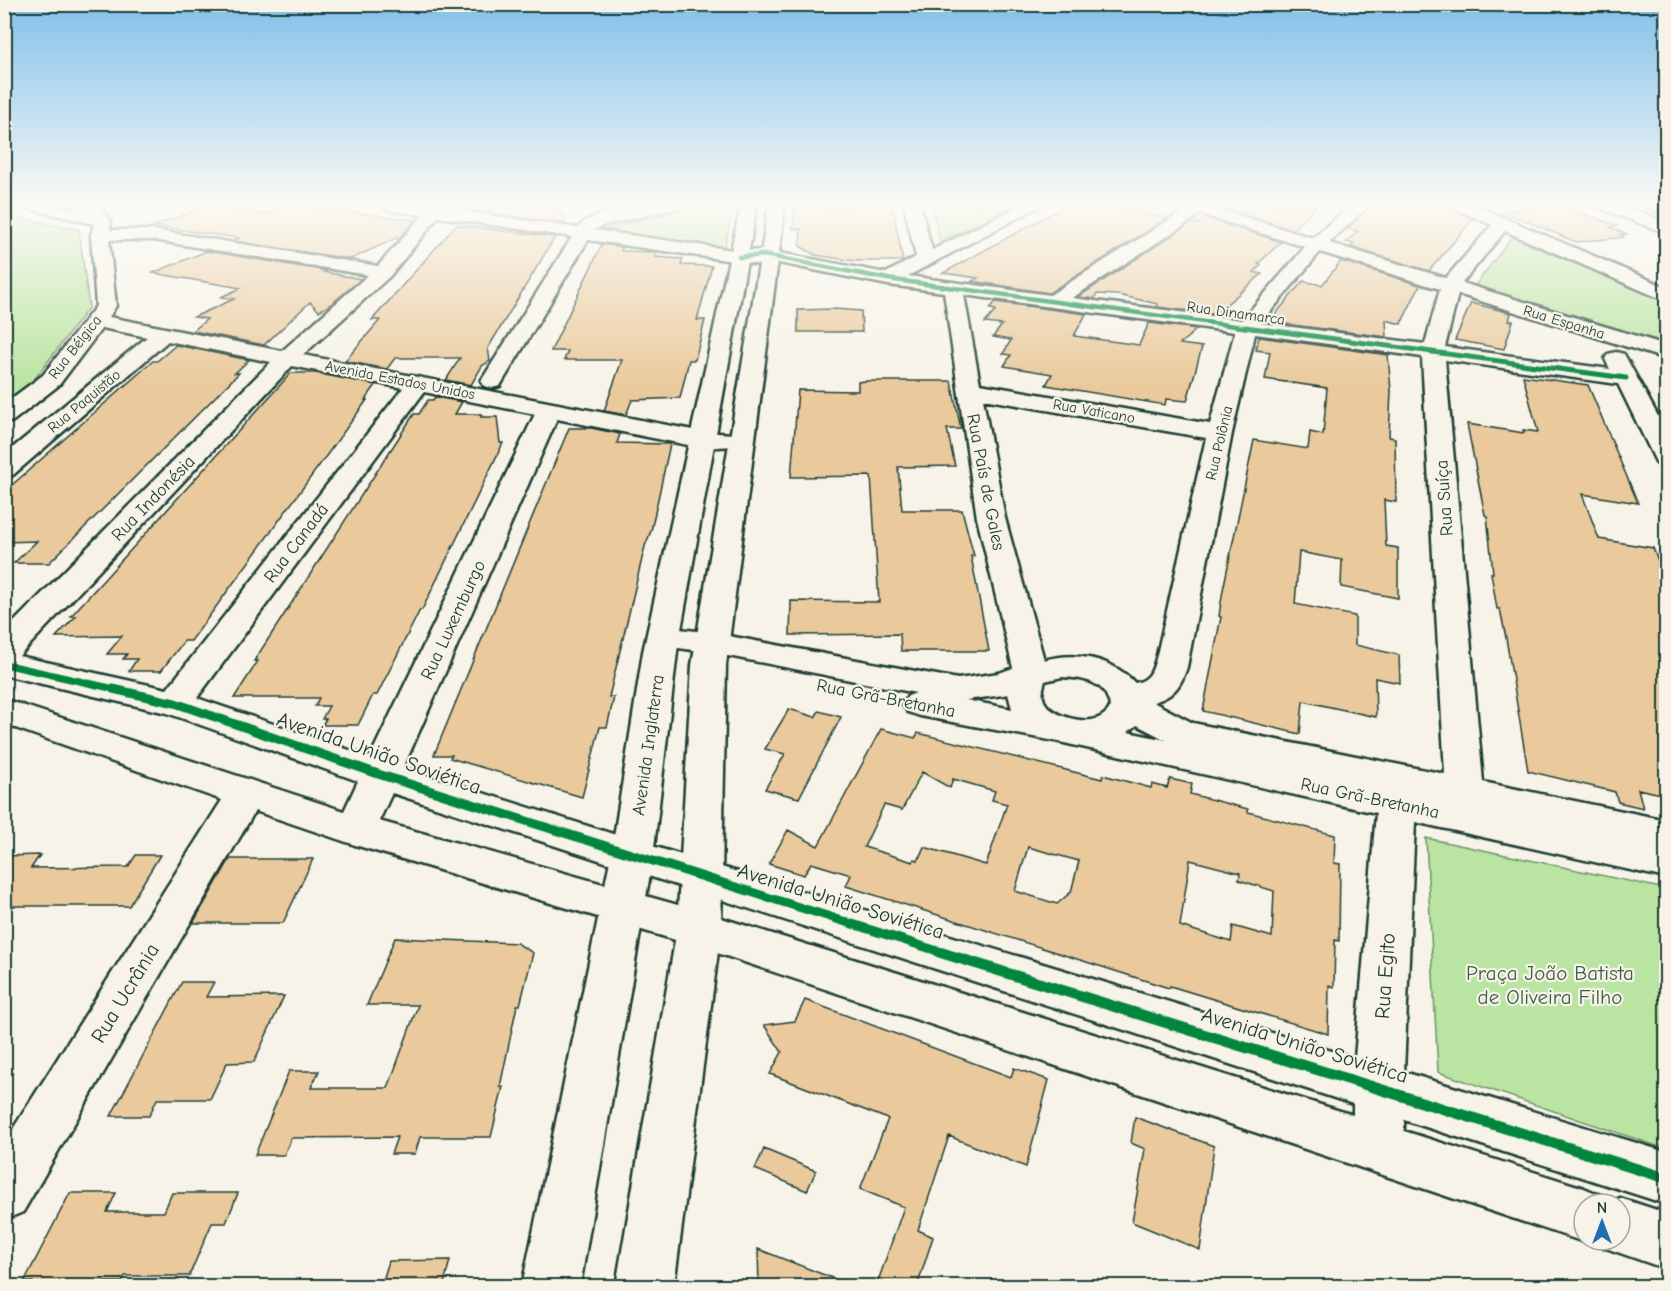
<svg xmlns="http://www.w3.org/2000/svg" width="1671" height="1291" font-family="'Comic Neue',sans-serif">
  <rect width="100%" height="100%" fill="#f7f3e8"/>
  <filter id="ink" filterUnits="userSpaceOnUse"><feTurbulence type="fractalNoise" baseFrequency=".0167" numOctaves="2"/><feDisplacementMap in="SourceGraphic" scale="12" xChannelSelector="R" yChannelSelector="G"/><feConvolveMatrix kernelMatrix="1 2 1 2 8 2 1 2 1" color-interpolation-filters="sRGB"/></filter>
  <g filter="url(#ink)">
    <path fill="#bae4a1" stroke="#6c906a" stroke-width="1.5" d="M 4,205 L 9,205 L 14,217 L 79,230 L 89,307 L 31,384 L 5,403 Z
      M 704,205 L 734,205 L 724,248 L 600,231 Z
      M 931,205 L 1014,205 L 940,242 Z
      M 1512,237 L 1666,302 L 1666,343 L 1474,287 Z
      M 1426,838 L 1666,889 L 1666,1149 L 1438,1072 Z"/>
    <path fill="#eaca9c" stroke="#1f3d34" stroke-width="1.5" fill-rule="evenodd" d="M 288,205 L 416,220 L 401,236 L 351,259 L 233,241 L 239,238 L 154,226 L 207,206 L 264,215 Z
      M 483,205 L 547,205 L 567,217 L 563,224 L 495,214 Z
      M 849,205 L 892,205 L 903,261 L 855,261 L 815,255 L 800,246 L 801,229 L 793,229 L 795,208 L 849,208 Z
      M 1067,205 L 1103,205 L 1168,218 L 1049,293 L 972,281 L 978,278 L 943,273 Z
      M 1215,205 L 1317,205 L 1293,230 Z
      M 1371,205 L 1450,205 L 1453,210 L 1473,219 L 1429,271 L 1351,247 L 1354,244 L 1346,242 L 1358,231 L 1347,229 Z
      M 1558,205 L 1618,226 L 1609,227 L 1627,234 L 1620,235 L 1625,237 L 1576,242 L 1502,211 Z
      M 1206,218 L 1281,242 L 1258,264 L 1261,265 L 1254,272 L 1262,274 L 1215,314 L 1157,307 L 1158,304 L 1118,295 L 1097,294 L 1094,299 L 1078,297 L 1191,223 L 1197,224 Z
      M 456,225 L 555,237 L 488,348 L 490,361 L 482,366 L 471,385 L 446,380 L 460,358 L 395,358 L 387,369 L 345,361 L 380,320 L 372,320 Z
      M 602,244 L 623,247 L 621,251 L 657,252 L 655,257 L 683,259 L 681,265 L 712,266 L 697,320 L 705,320 L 695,360 L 689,360 L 680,398 L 632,400 L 626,415 L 604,411 L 622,360 L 564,360 L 568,351 L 551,351 Z
      M 207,251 L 327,271 L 324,272 L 361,279 L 330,305 L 319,311 L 310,302 L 264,345 L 193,331 L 207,319 L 194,317 L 234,299 L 221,297 L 241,288 L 153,273 Z
      M 1341,261 L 1420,285 L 1401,324 L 1386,320 L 1387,337 L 1269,322 L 1303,281 L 1322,285 Z
      M 995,302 L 1086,314 L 1074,336 L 1139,345 L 1149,323 L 1197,329 L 1180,344 L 1202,347 L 1187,401 L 1166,399 L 1165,405 L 1046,385 L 1052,374 L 1004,366 L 1011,355 L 1003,354 L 1011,340 L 993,337 L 1002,325 L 985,323 L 996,310 L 990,309 Z
      M 1471,303 L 1511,313 L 1509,321 L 1513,321 L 1504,349 L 1455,340 Z
      M 834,309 L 861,311 L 862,332 L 798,332 L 798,310 Z
      M 1259,337 L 1388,355 L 1391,391 L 1389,437 L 1395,438 L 1396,502 L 1384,500 L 1386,546 L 1398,548 L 1398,598 L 1341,587 L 1342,560 L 1299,552 L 1295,604 L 1355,616 L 1355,645 L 1399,655 L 1400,683 L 1375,678 L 1376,717 L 1303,701 L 1300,734 L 1203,711 L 1221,617 L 1219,616 L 1223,590 L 1254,440 L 1308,449 L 1310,432 L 1323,435 L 1327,388 L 1265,379 L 1270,352 L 1256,350 Z
      M 176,345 L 249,360 L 235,373 L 239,373 L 49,563 L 14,563 L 37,541 L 4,542 L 4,492 L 153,361 L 157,361 Z
      M 291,373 L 315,373 L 376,385 L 365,400 L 367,400 L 191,641 L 184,641 L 161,671 L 129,671 L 137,659 L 123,659 L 127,654 L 107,654 L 122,636 L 56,637 L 76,616 L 71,616 Z
      M 1523,376 L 1588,385 L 1638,503 L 1582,494 L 1599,539 L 1653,548 L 1666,581 L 1666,795 L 1638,789 L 1643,808 L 1618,802 L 1615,792 L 1528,771 L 1506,638 L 1500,609 L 1497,609 L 1491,573 L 1493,573 L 1487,516 L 1485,515 L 1467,424 L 1524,433 L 1523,430 L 1538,432 Z
      M 865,381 L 951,381 L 961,429 L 947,429 L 955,466 L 898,467 L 902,510 L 962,510 L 974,556 L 971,556 L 989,651 L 901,651 L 900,634 L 790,635 L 791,601 L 879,602 L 871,476 L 791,477 L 798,390 L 858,391 L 858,382 Z
      M 435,397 L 462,402 L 455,414 L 482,414 L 481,417 L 497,417 L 500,443 L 503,443 L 422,610 L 420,610 L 377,695 L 373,695 L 358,725 L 322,725 L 326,719 L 322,719 L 329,706 L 315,706 L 319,698 L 234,698 L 258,661 L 254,661 L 414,414 L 419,414 L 428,400 L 433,400 Z
      M 569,428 L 591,428 L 620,434 L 617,443 L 670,444 L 651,531 L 645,546 L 609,697 L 614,697 L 607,727 L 600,727 L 582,797 L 450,758 L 452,755 L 434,755 Z
      M 789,709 L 815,717 L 819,711 L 841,717 L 799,798 L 765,789 L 785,754 L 765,749 Z
      M 881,729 L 915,738 L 918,733 L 1102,779 L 1103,775 L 1151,788 L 1152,784 L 1167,788 L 1170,779 L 1192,784 L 1190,794 L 1248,809 L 1248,812 L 1335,835 L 1334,863 L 1340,864 L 1339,941 L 1335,940 L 1334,987 L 1329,985 L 1328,1034 L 1170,986 L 1169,988 L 846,886 L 851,875 L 811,863 L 804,875 L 769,864 L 788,830 L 818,846 ZM 922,772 L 950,788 L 953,779 L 995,791 L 992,800 L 1007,804 L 986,865 L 924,847 L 918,860 L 914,859 L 913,862 L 864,847 L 884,805 L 902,810 ZM 1028,847 L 1079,861 L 1071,892 L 1057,904 L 1015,891 ZM 1190,860 L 1240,873 L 1239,880 L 1274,891 L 1272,937 L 1233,926 L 1231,942 L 1180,926 Z
      M 40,855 L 31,868 L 128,867 L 136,855 L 160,855 L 129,906 L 4,906 L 4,856 Z
      M 230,859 L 313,859 L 283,923 L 193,923 Z
      M 395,938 L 517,943 L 533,953 L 520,1005 L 517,1005 L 500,1087 L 503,1087 L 491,1137 L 420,1137 L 415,1154 L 391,1154 L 397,1137 L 291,1138 L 284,1155 L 255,1155 L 289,1071 L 319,1071 L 311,1088 L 388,1088 L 418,1005 L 367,1005 Z
      M 182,982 L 214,982 L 206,997 L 284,996 L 254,1062 L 227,1063 L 210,1099 L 157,1099 L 149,1116 L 111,1116 Z
      M 805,1000 L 1011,1077 L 1014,1068 L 1049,1080 L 1026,1167 L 949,1136 L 918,1230 L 933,1237 L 917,1287 L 876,1287 L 904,1207 L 860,1189 L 888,1119 L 770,1074 L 782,1052 L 764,1025 L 795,1021 Z
      M 1135,1117 L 1214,1146 L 1200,1250 L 1132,1222 L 1145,1149 L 1131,1143 Z
      M 764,1149 L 816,1171 L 807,1191 L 755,1169 Z
      M 70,1193 L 116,1193 L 107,1212 L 164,1212 L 172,1193 L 238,1193 L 226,1223 L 212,1223 L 189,1276 L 125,1276 L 122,1282 L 78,1282 L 76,1287 L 31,1287 L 33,1282 L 24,1282 Z
      M 758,1249 L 850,1285 L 849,1287 L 759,1287 Z
      M 450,1260 L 443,1287 L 381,1287 L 389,1261 Z"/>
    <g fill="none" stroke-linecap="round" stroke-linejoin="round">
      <g stroke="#1f3d34" stroke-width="5">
        <path id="minor" d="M 24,205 L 54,205 L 89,213 L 72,208 L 70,205 L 99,205 L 111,222 L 110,230 L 153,230 L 378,266 L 423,215 L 388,210 L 380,205 L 474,205 L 472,208 L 461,211 L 578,228 C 591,208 657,205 679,205 L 677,208 L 605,225 L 594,230 L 740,251 L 764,250 L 886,273 L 916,257 L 904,205 L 920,205 L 932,250 L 1021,205 L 1042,205 L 908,276 L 1050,295 L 1185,210 L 1179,205 L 1212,205 L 1211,207 L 1313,238 L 1351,205 L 1369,205 L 1329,243 L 1446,278 L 1492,225 L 1454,208 L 1452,205 L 1474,205 L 1666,287 L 1666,300 L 1659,298 L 1505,231 L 1462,283 L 1666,345 L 1666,359 L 1458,294 L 1445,347 L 1610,369 L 1605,359 L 1608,354 L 1616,352 L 1624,354 L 1666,431 L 1666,467 L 1657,464 L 1618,384 L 1445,360 L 1483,782 L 1666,820 L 1666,878 L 1415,822 L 1404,1072 L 1666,1152 L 1666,1204 L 1404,1120 L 1404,1131 L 1584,1188 L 1603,1196 L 1607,1204 L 1620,1198 L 1666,1213 L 1666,1269 L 1600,1246 L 1598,1240 L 1620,1240 L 1620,1204 L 1584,1204 L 1584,1240 L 1590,1240 L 1584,1242 L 699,947 L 355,845 L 255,811 L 23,1212 L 4,1220 L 4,1143 L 222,800 L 4,724 L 4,699 L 344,811 L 358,781 L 167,713 L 4,675 L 4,632 L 271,362 L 168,341 L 13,475 L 4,477 L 4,455 L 147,337 L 102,328 L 59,385 L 13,421 L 4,423 L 4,404 L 43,375 L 96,306 L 91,235 L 94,224 L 26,208 ZM 1201,214 L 1305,247 L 1242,320 L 1072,298 ZM 438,217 L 572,237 L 481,381 L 484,386 L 492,388 L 500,386 L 503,381 L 588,240 L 761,265 L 769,261 L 888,285 L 944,292 L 977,518 L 1013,668 L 999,673 L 958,679 L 713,633 L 663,627 L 651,630 L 647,637 L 651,644 L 713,653 L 916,693 L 908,696 L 902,704 L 908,712 L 920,716 L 1055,741 L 1376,813 L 1355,1058 L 632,840 L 403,768 L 557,419 L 703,448 L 749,445 L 753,440 L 749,435 L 703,432 L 303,355 L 390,276 ZM 109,240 L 153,240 L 368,275 L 282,351 L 109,317 L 116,306 ZM 1320,252 L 1440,289 L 1425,344 L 1261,323 ZM 964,295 L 1235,332 L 1210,424 L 980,384 ZM 1255,334 L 1422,357 L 1445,774 L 1193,723 L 1153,702 C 1173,697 1181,686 1187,667 L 1232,433 ZM 292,366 L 403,388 L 167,689 L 19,656 ZM 424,392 L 535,414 L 370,757 L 197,698 ZM 983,399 L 1206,438 L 1157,655 C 1153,669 1151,680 1135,683 C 1111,658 1077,651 1044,660 L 1005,518 ZM 1062,677 C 1079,678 1102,680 1108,699 C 1110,704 1111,708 1107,712 C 1094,727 1065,719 1052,710 C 1041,702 1041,693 1045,681 ZM 1008,694 L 1012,709 L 966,700 L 1003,695 ZM 1137,725 L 1166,740 L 1128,732 ZM 392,793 L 1353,1104 L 1353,1115 L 699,911 L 379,821 Z
          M 1597,205 L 1621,205 L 1666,222 L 1666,233 L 1599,208 Z"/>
      </g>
      <g stroke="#1f3d34" stroke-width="5">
        <path id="major" d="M 741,205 L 757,205 L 677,652 L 653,856 L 580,1286 L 522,1286 L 611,856 L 643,652 Z
          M 769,205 L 785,205 L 726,665 L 721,929 L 674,1286 L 616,1286 L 677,929 L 692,665 Z"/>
      </g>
      <g stroke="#1f3d34" stroke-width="5">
        <path id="highway" d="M 1646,205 L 1666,205 L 1666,215 L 1648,208 Z"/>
      </g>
      <use href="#minor" fill="#f7f3e8" fill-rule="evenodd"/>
      <use href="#major" fill="#f7f3e8" fill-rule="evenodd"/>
      <use href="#highway" fill="#f7f3e8" fill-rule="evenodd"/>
      <g stroke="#f7f3e8" stroke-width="7">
        <path id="cycleway-far4" d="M 739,257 L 764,255 L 888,279 L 1257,329"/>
      </g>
      <g stroke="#f7f3e8" stroke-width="8">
        <path id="cycleway-far3" d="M 1246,327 L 1626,378"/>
      </g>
      <g stroke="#f7f3e8" stroke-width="10">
        <path id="cycleway-far2" d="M 4,664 L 119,690"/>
      </g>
      <g stroke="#f7f3e8" stroke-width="13">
        <path id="cycleway-far1" d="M 113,689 L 175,703 L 381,775 L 944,953"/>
      </g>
      <g stroke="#f7f3e8" stroke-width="15">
        <path id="cycleway" d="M 939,952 L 1666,1178"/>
      </g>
      <use href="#cycleway-far4" stroke="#00873e" stroke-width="4.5"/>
      <use href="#cycleway-far3" stroke="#00873e" stroke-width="5"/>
      <use href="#cycleway-far2" stroke="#00873e" stroke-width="7"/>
      <use href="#cycleway-far1" stroke="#00873e" stroke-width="9"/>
      <use href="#cycleway" stroke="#00873e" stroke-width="11"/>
    </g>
  </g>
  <linearGradient id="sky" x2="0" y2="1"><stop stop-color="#82c0e9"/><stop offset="0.53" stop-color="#fbfaf5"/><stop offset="1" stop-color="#fbfaf5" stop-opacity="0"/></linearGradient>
  <rect width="1671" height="386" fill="url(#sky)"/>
  <g text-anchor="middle" stroke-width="4.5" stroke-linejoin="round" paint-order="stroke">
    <g font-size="15" fill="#1f3d34" stroke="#f7f3e8">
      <text transform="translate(1236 313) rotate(8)" y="5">Rua Dinamarca</text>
      <text transform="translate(1564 322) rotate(17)" y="5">Rua Espanha</text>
      <text transform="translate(75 347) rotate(-52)" y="5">Rua Bélgica</text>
      <text transform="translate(400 380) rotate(11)" y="5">Avenida Estados Unidos</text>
      <text transform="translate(84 401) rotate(-40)" y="5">Rua Paquistão</text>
      <text transform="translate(1094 411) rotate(10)" y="5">Rua Vaticano</text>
      <text transform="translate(1219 443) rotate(-77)" y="5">Rua Polônia</text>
    </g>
    <g font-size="18" fill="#1f3d34" stroke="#f7f3e8">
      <text transform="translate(986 482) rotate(79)" y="6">Rua País de Gales</text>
      <text transform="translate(153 498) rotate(-46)" y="6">Rua Indonésia</text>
      <text transform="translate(1444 498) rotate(-94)" y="6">Rua Suíça</text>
      <text transform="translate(296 543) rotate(-53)" y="6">Rua Canadá</text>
      <text transform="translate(453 620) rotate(-65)" y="6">Rua Luxemburgo</text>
      <text transform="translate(886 698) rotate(11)" y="6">Rua Grã-Bretanha</text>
      <text transform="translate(648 745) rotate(-82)" y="6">Avenida Inglaterra</text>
      <text transform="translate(1370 798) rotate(12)" y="6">Rua Grã-Bretanha</text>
    </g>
    <g font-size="21" fill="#1f3d34" stroke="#f7f3e8">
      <text transform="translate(379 753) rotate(19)" y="7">Avenida União Soviética</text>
      <text transform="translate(841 901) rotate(17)" y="7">Avenida União Soviética</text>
      <text transform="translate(1385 976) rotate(-86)" y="7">Rua Egito</text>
      <text transform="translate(125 993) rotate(-59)" y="7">Rua Ucrânia</text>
      <text transform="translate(1305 1045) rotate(17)" y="7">Avenida União Soviética</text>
    </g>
    <g font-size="21" fill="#3e5e4a" stroke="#f7f3e8">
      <text x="1550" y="980">Praça João Batista<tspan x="1550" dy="24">de Oliveira Filho</tspan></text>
    </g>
  </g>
  <rect width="1671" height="1291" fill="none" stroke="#f7f3e8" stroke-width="24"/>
  <rect x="12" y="12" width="1647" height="1267" fill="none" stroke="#1f3d34" stroke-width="2" filter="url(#ink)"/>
  <g transform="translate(1602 1222)"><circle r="28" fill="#f7f3e8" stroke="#a1aaa0" stroke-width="1.5"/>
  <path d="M0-4.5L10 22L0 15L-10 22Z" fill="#1f6fb2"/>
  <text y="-9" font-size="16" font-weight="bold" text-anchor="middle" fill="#1f3d34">N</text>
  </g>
</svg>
